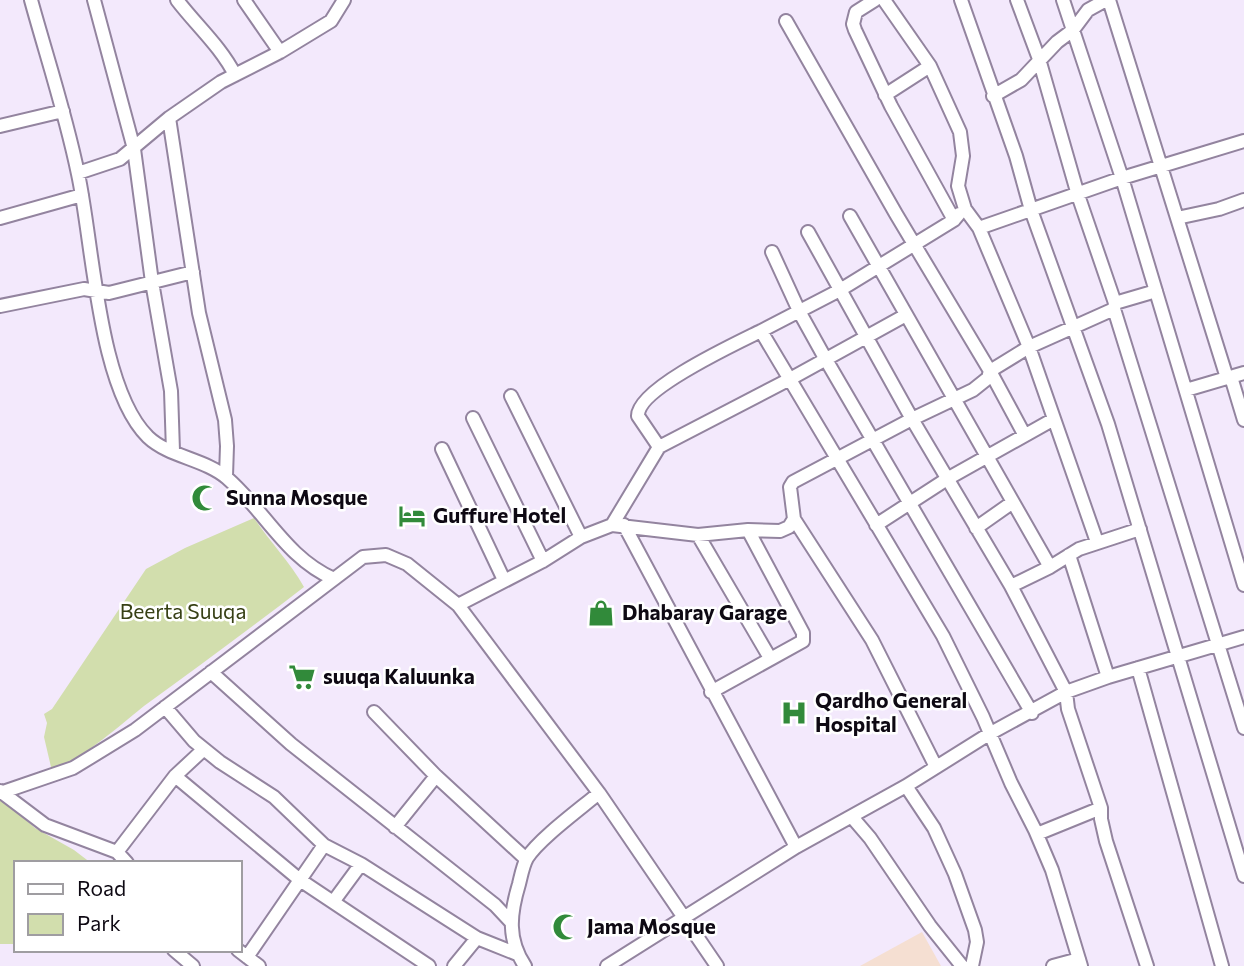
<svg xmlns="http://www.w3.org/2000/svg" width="1244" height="966" font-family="Commissioner,sans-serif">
  <rect width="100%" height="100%" fill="#f3e9fc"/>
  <path fill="#f5dfd2" d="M 922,932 L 941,966 L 860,966 Z"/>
  <path fill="#d2dead" d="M 254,518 C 270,542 290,562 304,587 C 251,628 198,667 144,706 C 126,720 72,769 51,767 L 44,737 L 47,723 L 44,714 L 52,709 L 146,569 L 185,548 Z
    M 0,797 L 35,828 L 74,850 L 91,863 L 16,863 L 16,944 L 0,944 Z"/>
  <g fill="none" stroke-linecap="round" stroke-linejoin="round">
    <g stroke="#93849f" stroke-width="16">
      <path id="minor" d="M 31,0 C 47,58 66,115 78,174 C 93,242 98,388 148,437 C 169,457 205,459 227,478 C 265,511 286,558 334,579
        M 94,0 L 134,149 L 152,282 L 171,391 L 173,451
        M 177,0 C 196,25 221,47 235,75
        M 244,0 L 280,52
        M 875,0 L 856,12 L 853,24 L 855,30 L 891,106 L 954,220
        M 884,0 L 930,66 L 960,132 L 963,156 L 958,186 L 965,209 L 979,228 L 1029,347 L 1097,542
        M 961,0 L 1016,156 L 1031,210 L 1108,424 L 1244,876
        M 1017,0 L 1039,59 L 1078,195 L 1115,303 L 1114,309 L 1244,728
        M 1063,0 L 1122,178 L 1244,585
        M 1109,0 L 1227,378
        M 786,21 L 896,214 L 990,371 L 1024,434
        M 885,95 L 930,66
        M 993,96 L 1021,80 L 1057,42 L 1073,30 L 1088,10 L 1106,0
        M 169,118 L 199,313 L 225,420 L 227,446 L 226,476
        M 0,126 L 63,111
        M 78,173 L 120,159 L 169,118 L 221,82 L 280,52 L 331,21 L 344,0
        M 850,216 L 1050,567
        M 0,218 L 82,195
        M 1177,218 L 1219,209 L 1244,200
        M 979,228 L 1122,178 L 1244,141
        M 808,232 L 912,419 L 1011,586 L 1066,692 L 1068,709 L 1101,808 L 1101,819 L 1106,841 L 1147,966
        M 772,252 L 800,313 L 825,358 L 1032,713
        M 1115,303 L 1156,291
        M 0,306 L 84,289 L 109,293 L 193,272
        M 761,331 L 840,290 L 954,220 L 959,214
        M 1231,377 L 1244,420
        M 1186,390 L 1244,373
        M 511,396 L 581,537
        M 473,418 L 543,561
        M 659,447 L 638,416 C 637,389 737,343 761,331 L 943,636 L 983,717 L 1011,783 L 1035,830 L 1052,870 L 1081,966
        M 442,449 L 504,580
        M 612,525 L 659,447 L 790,379 L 906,315
        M 624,525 L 796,847
        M 876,525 L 947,479 L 1054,419
        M 976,528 L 1013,502
        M 698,535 L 770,658
        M 1069,555 L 1108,677
        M 1011,586 L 1050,567 L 1079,549 L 1140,529
        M 458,605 L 543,561 L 581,537 L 612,525 L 698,535 L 748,530 L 780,531 L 789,527 L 794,519
        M 1138,668 L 1222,966
        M 211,672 L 291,744 L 495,905 L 510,921
        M 711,692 L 803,641 L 803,633 L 748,530
        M 165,707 L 194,741 L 220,762 L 274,797 L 324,845 L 361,864 L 477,938 L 517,954
        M 374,712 L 436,776 L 526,859
        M 936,767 L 872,640 L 794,519 L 790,487 L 793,482 L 912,419 L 973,390 L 988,378 L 990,371 L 1029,347 L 1114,309
        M 175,776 L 300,880 L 429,966
        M 906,786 L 934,828 L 955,874 L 975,930 L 977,942 L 972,966
        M 0,791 L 45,825 L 117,852 L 127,863
        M 0,793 L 73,768 L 135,730 L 363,557 L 386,555 L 407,564 L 458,605 L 599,793 L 717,966
        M 852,817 L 870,838 L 930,926 L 962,966
        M 395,827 L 436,776
        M 1037,834 L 1101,808
        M 117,852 L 175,776 L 204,749
        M 333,902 L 361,864
        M 174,950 L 193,966
        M 238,950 L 259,966
        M 247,957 L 324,845
        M 454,966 L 477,938
        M 525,966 C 507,939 510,914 519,884 C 521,876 523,865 527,858 C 539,839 580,809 599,793
        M 607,966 L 796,847 L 906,786 L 989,734 L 1066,692 L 1108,677 L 1244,637
        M 1053,966 L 1079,959"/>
    </g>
    <use href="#minor" stroke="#fff" stroke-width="12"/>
  </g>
  <defs>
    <g id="mosque-bare" transform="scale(2.1)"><path d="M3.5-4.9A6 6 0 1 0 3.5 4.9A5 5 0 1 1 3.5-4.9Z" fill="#318a3a" stroke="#fff" stroke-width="2.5" paint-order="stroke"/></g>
    <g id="hotel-bare" transform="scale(2.1)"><path d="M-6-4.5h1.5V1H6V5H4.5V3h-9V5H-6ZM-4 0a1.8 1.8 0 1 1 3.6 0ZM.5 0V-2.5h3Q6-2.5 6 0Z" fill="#318a3a" stroke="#fff" stroke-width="2.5" paint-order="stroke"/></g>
    <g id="shop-bare" transform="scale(2.1)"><path d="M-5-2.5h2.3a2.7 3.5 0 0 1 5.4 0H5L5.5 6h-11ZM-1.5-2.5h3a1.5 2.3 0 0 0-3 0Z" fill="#318a3a" stroke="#fff" stroke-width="2.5" paint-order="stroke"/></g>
    <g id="supermarket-bare" transform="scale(2.1)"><path d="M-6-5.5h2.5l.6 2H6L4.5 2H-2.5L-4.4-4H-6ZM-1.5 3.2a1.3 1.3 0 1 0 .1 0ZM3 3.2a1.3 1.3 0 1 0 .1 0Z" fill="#318a3a" stroke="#fff" stroke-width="2.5" paint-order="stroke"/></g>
    <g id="hospital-bare" transform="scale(2.1)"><path d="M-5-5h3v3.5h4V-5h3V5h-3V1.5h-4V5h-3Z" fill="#318a3a" stroke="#fff" stroke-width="2.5" paint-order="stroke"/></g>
  </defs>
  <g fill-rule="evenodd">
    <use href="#mosque-bare" x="205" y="498"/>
    <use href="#hotel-bare" x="412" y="516"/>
    <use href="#shop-bare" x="601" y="613"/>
    <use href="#supermarket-bare" x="302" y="677"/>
    <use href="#hospital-bare" x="794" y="713"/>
    <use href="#mosque-bare" x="566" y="927"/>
  </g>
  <g text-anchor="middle" stroke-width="5" stroke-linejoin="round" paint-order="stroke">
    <g font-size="21" font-weight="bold" fill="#0e0913" stroke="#fff" text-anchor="start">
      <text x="226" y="505">Sunna Mosque</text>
      <text x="433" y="523">Guffure Hotel</text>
      <text x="622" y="620">Dhabaray Garage</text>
      <text x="323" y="684">suuqa Kaluunka</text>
      <text x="815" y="708">Qardho General<tspan x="815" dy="24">Hospital</tspan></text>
      <text x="587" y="934">Jama Mosque</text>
    </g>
    <g font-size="21" fill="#374015" stroke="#fff">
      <text x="183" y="619">Beerta Suuqa</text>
    </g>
  </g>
  <rect x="14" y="861" width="228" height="91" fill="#ffffff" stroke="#9f9da1" stroke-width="2"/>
  <rect x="28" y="884" width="35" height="10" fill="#ffffff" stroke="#9f9da1" stroke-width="2"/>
  <text x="77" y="896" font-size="21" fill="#0e0913">Road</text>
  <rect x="28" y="914" width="35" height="21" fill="#d2dead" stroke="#9f9da1" stroke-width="2"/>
  <text x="77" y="931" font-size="21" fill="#0e0913">Park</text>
</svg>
